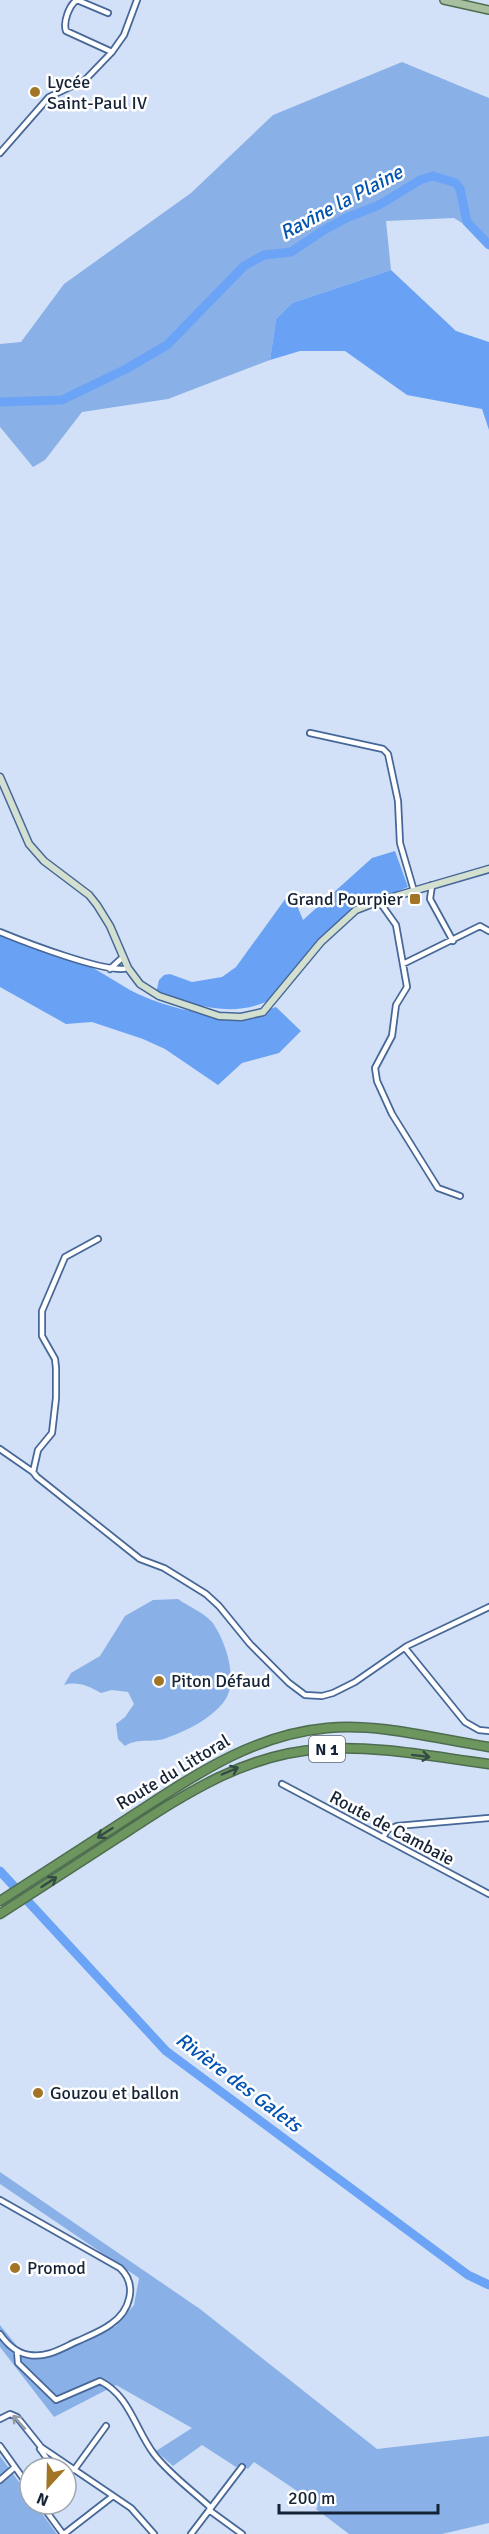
<svg xmlns="http://www.w3.org/2000/svg" width="489" height="2534" font-family="Signika,sans-serif">
  <rect width="100%" height="100%" fill="#d2e1f7"/>
  <path fill="#8ab0e8" d="M 402,62 L 489,98 L 489,240 L 454,218 L 386,221 L 391,270 L 292,303 L 276,319 L 270,360 L 168,399 L 82,412 L 45,460 L 33,467 L 0,427 L 0,344 L 21,342 L 64,284 L 191,193 L 273,115 Z
    M 178,1599 C 188,1606 204,1613 212,1622 C 226,1641 240,1683 223,1703 C 210,1719 188,1730 169,1737 C 155,1744 138,1737 125,1746 L 118,1739 L 116,1724 L 125,1717 L 134,1704 L 128,1692 L 112,1690 L 101,1693 C 88,1686 78,1681 64,1685 L 71,1673 L 100,1656 L 125,1616 L 153,1600 Z
    M 0,2172 L 200,2309 L 377,2449 L 489,2436 L 489,2523 L 442,2534 L 349,2534 L 316,2509 L 318,2505 L 254,2462 L 248,2469 L 240,2464 L 236,2467 L 202,2445 L 173,2466 L 156,2451 L 192,2428 L 116,2385 L 54,2417 L 0,2347 L 0,2325 L 17,2346 L 41,2359 L 116,2326 L 134,2305 L 139,2278 L 0,2184 Z
    M 0,2456 L 30,2497 L 30,2504 L 35,2504 L 57,2534 L 0,2534 Z"/>
  <path fill="#69a2f4" d="M 391,270 L 456,331 L 489,342 L 489,430 L 482,409 L 407,395 L 345,351 L 300,351 L 270,360 L 276,319 L 292,303 Z
    M 395,851 L 408,887 L 352,910 L 274,998 C 233,1020 197,1005 156,993 L 159,980 L 164,975 L 170,974 L 192,982 L 222,977 L 236,967 L 291,891 L 303,920 L 372,858 Z
    M 0,935 C 27,947 55,952 82,963 C 102,971 119,985 138,994 C 180,1013 233,1023 276,1007 L 301,1031 L 279,1053 L 242,1063 L 218,1085 L 165,1049 L 143,1039 L 92,1022 L 66,1024 L 0,987 Z"/>
  <g fill="none" stroke-linecap="round" stroke-linejoin="round">
    <path stroke="#6ba4f6" stroke-width="9" d="M 0,402 L 62,400 L 126,369 L 167,345 L 244,266 L 264,255 L 291,252 L 324,230 L 346,218 L 379,205 L 420,180 L 433,176 L 456,183 L 460,189 L 467,222 L 489,245
      M 0,1871 L 166,2051 L 468,2275 L 489,2285"/>
    <g stroke="#466797" stroke-width="8">
      <path id="street" d="M 77,0 C 69,5 63,22 66,31 L 112,52
        M 77,0 L 108,13
        M 0,153 L 49,97 L 85,80 L 112,52 L 124,35 L 137,0
        M 310,733 L 383,749 L 388,754 L 398,801 L 400,843 L 414,891
        M 432,885 L 430,899 L 453,941
        M 379,901 L 396,925 L 407,987 L 396,1005 L 392,1036 L 375,1068 L 377,1081 L 392,1114 L 438,1188 L 460,1196
        M 0,932 C 22,941 109,975 128,968
        M 403,964 L 480,926 L 489,931
        M 110,969 L 123,957
        M 98,1239 L 65,1257 L 42,1311 L 42,1336 L 55,1359 L 56,1368 L 56,1398 L 52,1433 L 38,1450 L 33,1472 L 37,1477 L 140,1559 L 164,1568 L 206,1594 L 219,1606 L 250,1644 L 289,1683 L 305,1695 L 322,1696 L 333,1693 L 355,1682 L 407,1646 L 489,1607
        M 0,1449 L 33,1472
        M 405,1648 L 465,1722 L 479,1730 L 489,1731
        M 282,1784 L 489,1894
        M 383,1838 L 387,1830 L 397,1826 L 489,1818
        M 0,2200 L 120,2268 C 138,2285 130,2311 111,2324 C 102,2331 89,2336 78,2341 C 62,2348 48,2358 29,2355 C 16,2353 7,2344 0,2334
        M 17,2351 L 18,2363 L 56,2400 L 100,2381 C 130,2396 135,2429 154,2454 C 169,2474 193,2491 211,2508
        M 0,2419 L 10,2414 L 17,2417 L 41,2447 L 131,2508 L 154,2534
        M 0,2446 L 30,2488
        M 40,2449 L 54,2468
        M 66,2470 L 74,2470 L 106,2426
        M 0,2480 L 15,2467
        M 41,2504 L 63,2534
        M 209,2510 L 242,2534
        M 64,2534 L 113,2496
        M 191,2534 L 242,2467"/>
    </g>
    <g stroke="#466797" stroke-width="9">
      <path id="secondary" d="M 0,777 L 29,844 L 44,861 L 89,895 L 97,905 L 110,926 L 128,968 L 140,984 L 159,996 L 219,1016 L 241,1017 L 263,1012 L 321,942 L 356,910 L 379,901 L 489,869"/>
    </g>
    <g stroke="#4e6d50" stroke-width="10">
      <path id="primary" d="M 444,0 L 489,10"/>
    </g>
    <g stroke="#4e6d50" stroke-width="11">
      <path id="highway" d="M 0,1901 C 43,1873 87,1845 130,1817 C 192,1777 251,1735 327,1728 C 380,1723 436,1739 489,1747
        M 0,1914 C 40,1888 79,1863 119,1837 C 182,1796 243,1754 321,1749 C 377,1745 434,1757 489,1764"/>
    </g>
    <use href="#street" stroke="#fff" stroke-width="4.5"/>
    <use href="#secondary" stroke="#d3dfcf" stroke-width="6"/>
    <use href="#primary" stroke="#a7bf9e" stroke-width="7"/>
    <use href="#highway" stroke="#6d955e" stroke-width="8"/>
  </g>
  <defs><path id="oneway-shaft" d="M-6 0H5M1.5-3L5.5 0L1.5 3" fill="none" stroke-width="1.6" stroke-linecap="round" stroke-linejoin="round" transform="scale(1.5)"/></defs>
  <g stroke="#344b45">
    <use href="#oneway-shaft" transform="translate(421 1756) rotate(7)"/>
    <use href="#oneway-shaft" transform="translate(230 1771) rotate(-23)"/>
    <use href="#oneway-shaft" transform="translate(105 1833) rotate(147)"/>
    <use href="#oneway-shaft" transform="translate(49 1882) rotate(-33)"/>
  </g>
  <use stroke="#969ca5" href="#oneway-shaft" transform="translate(19 2422) rotate(-132)"/>
  <g fill="#a27526" stroke="#fff" stroke-width="2">
    <circle cx="35" cy="92" r="6"/>
    <rect x="409" y="893" width="12" height="12" rx="3"/>
    <circle cx="159" cy="1681" r="6"/>
    <circle cx="38" cy="2093" r="6"/>
    <circle cx="15" cy="2268" r="6"/>
  </g>
  <g text-anchor="middle" stroke-width="5" stroke-linejoin="round" paint-order="stroke">
    <rect fill="#fff" stroke="#5b6573" stroke-width="1.5" x="309" y="1736" width="36" height="26" rx="4.5"/>
    <g font-size="16" font-weight="bold" fill="#152337">
      <text x="327" y="1755">N 1</text>
    </g>
    <g font-size="18" fill="#152337" stroke="#fff" text-anchor="start">
      <text x="47" y="88">Lycée<tspan x="47" dy="21">Saint-Paul IV</tspan></text>
      <text x="403" y="905" text-anchor="end">Grand Pourpier</text>
      <text x="171" y="1687">Piton Défaud</text>
      <text x="50" y="2099">Gouzou et ballon</text>
      <text x="27" y="2274">Promod</text>
    </g>
    <g font-size="18" fill="#152337" stroke="#fff">
      <text transform="translate(173 1772) rotate(-31)" y="6">Route du Littoral</text>
      <text transform="translate(392 1828) rotate(28)" y="6">Route de Cambaie</text>
    </g>
    <g font-size="20" font-style="italic" fill="#0353b1" stroke="#fff">
      <text transform="translate(341 202) rotate(-28)" y="7">Ravine la Plaine</text>
      <text transform="translate(239 2082) rotate(37)" y="7">Rivière des Galets</text>
    </g>
  </g>
  <g transform="translate(48 2486) rotate(202)"><circle r="28" fill="#ffffff" stroke="#a1a7af" stroke-width="1.5"/>
  <path d="M0-4.5L10 22L0 15L-10 22Z" fill="#a27526"/>
  <text y="-9" font-size="16" font-weight="bold" text-anchor="middle" fill="#152337">N</text>
  </g>
  <path d="M279 2504v9h159v-9" fill="none" stroke="#152337" stroke-width="3"/>
  <text x="288" y="2504" font-size="18" fill="#152337" stroke="#ffffff" stroke-width="4.5" paint-order="stroke">200 m</text>
</svg>
